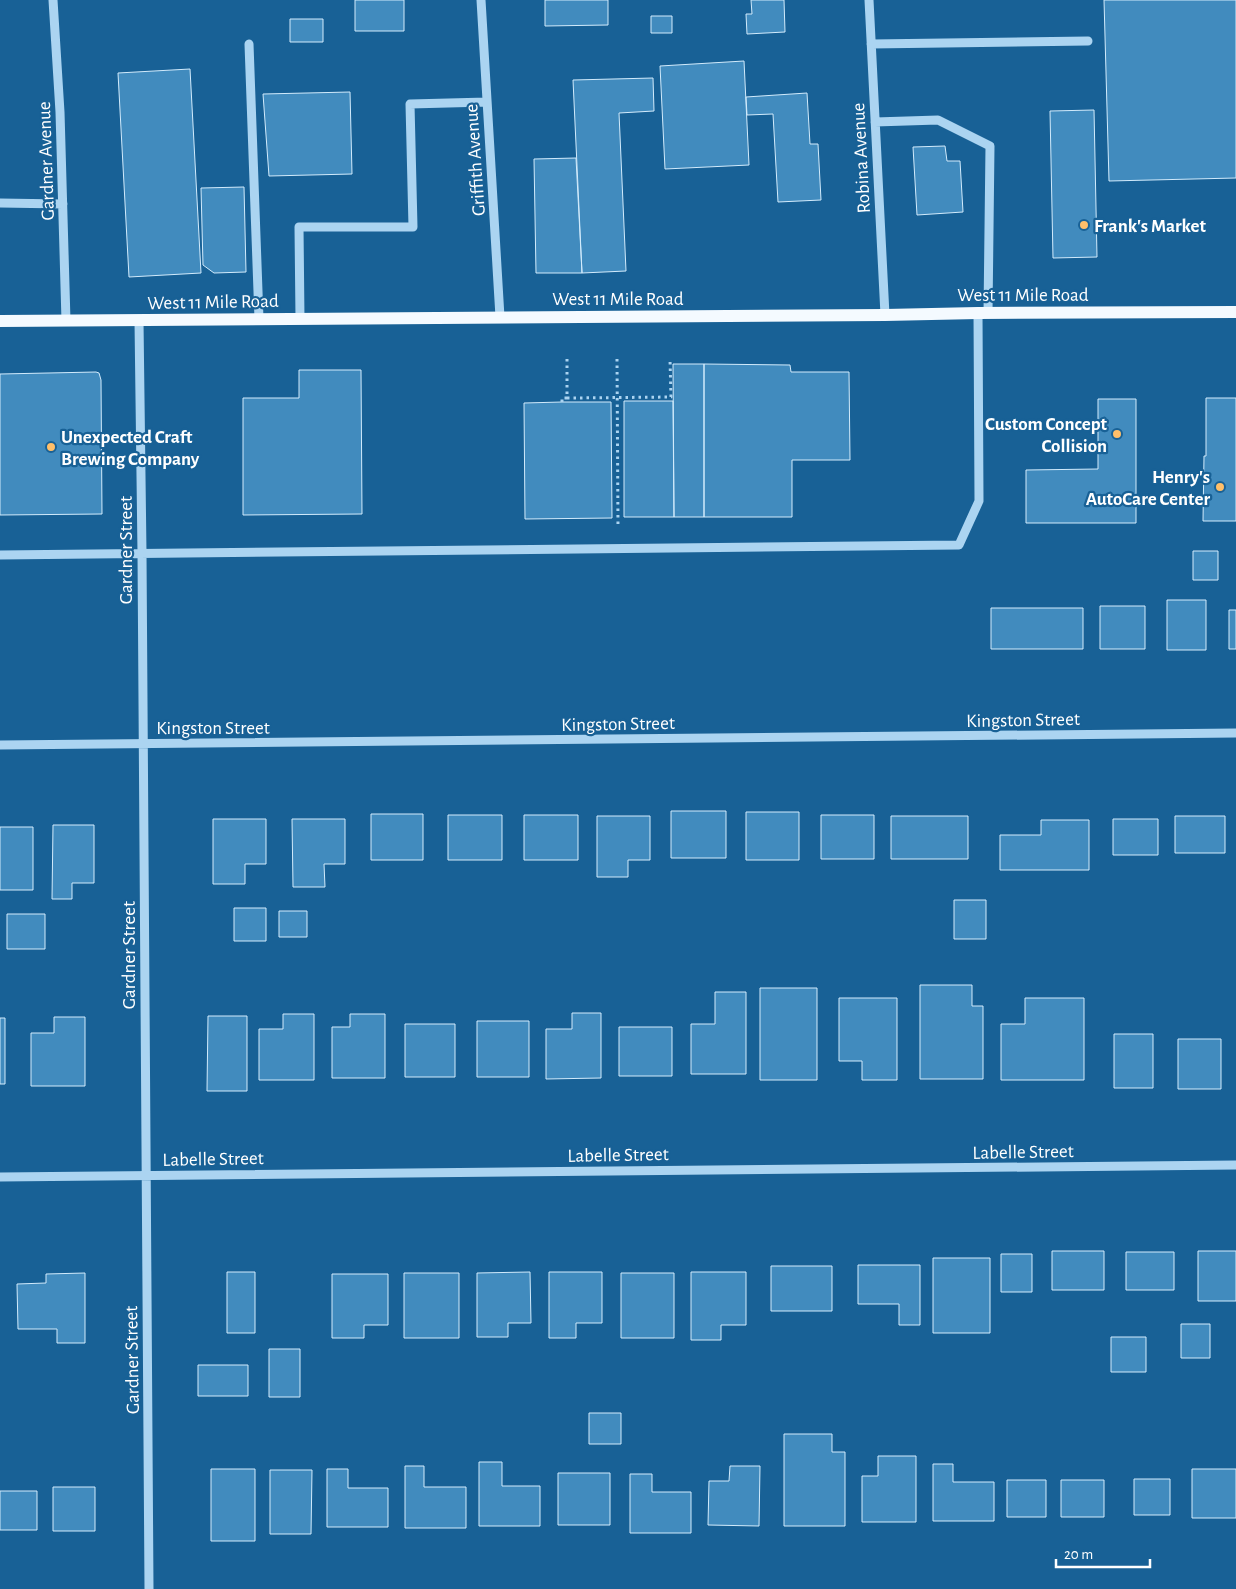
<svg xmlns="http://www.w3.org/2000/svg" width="1236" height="1589" font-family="'Alegreya Sans',sans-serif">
  <rect width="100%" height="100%" fill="#186196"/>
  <path fill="#418bbe" stroke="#d2ebfc" d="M 355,0 L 404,0 L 404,31 L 355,31 Z
    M 545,0 L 608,0 L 608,25 L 545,26 Z
    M 751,0 L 784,0 L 785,32 L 747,34 L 746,14 L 752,14 Z
    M 1104,0 L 1236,0 L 1236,178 L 1109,181 Z
    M 651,16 L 672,16 L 672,33 L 651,33 Z
    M 290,19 L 323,19 L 323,42 L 290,42 Z
    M 744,61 L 749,165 L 665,169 L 660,66 Z
    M 190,69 L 201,273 L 129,277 L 118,73 Z
    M 653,78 L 654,111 L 619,113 L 626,271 L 582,273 L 573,80 Z
    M 350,92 L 352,174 L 269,176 L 263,94 Z
    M 807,93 L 810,144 L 818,144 L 821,200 L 778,202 L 773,114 L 747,115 L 746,97 Z
    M 1094,110 L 1097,257 L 1053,258 L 1050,111 Z
    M 945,146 L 947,161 L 960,161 L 963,212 L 917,215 L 913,147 Z
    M 576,158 L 582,273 L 536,273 L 534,159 Z
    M 244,187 L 246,272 L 214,273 L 203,265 L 201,188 Z
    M 673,364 L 704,364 L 704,517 L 674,517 Z
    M 704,364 L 790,365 L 791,372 L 849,372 L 850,460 L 792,460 L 792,517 L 704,517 Z
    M 299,370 L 361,370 L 362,514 L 243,515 L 243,398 L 299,398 Z
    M 96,372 L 99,373 L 101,380 L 102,514 L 0,515 L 0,374 Z
    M 1206,398 L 1236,398 L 1236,521 L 1203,521 L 1204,456 L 1206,456 Z
    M 1098,399 L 1136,399 L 1136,523 L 1026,523 L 1026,470 L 1098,469 Z
    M 624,401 L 673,401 L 674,517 L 624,517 Z
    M 562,402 L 611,402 L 612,518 L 525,519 L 524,403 Z
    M 1193,551 L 1218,551 L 1218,580 L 1193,580 Z
    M 1167,600 L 1206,600 L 1206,650 L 1167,650 Z
    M 1100,606 L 1145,606 L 1145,649 L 1100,649 Z
    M 991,608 L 1083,608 L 1083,649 L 991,649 Z
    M 1229,610 L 1236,610 L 1236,649 L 1229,649 Z
    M 671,811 L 726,811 L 726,858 L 671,858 Z
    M 746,812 L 799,812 L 799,860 L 746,860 Z
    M 371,814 L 423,814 L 423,860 L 371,860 Z
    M 448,815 L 502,815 L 502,860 L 448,860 Z
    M 524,815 L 578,815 L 578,860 L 524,860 Z
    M 821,815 L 874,815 L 874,859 L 821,859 Z
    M 597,816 L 650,816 L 650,860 L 628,860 L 628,877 L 597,877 Z
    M 891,816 L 968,816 L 968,859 L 891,859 Z
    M 1175,816 L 1225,816 L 1225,853 L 1175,853 Z
    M 213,819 L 266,819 L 266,864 L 245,864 L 245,884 L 213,884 Z
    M 292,819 L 345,819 L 345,864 L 324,864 L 325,887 L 293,887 Z
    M 1113,819 L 1158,819 L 1158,855 L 1113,855 Z
    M 1041,820 L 1089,820 L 1089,870 L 1000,870 L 1000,835 L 1041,835 Z
    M 53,825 L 94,825 L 94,883 L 72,883 L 72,899 L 52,899 Z
    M 0,827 L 33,827 L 33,890 L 0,890 Z
    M 954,900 L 986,900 L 986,939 L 954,939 Z
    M 234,908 L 266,908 L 266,941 L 234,941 Z
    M 279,911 L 307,911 L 307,937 L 279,937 Z
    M 7,914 L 45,914 L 45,949 L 7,949 Z
    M 920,985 L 972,985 L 972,1006 L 983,1006 L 983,1079 L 920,1079 Z
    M 760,988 L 817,988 L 817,1080 L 760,1080 Z
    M 715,992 L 746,992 L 746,1074 L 691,1074 L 691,1024 L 715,1024 Z
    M 839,998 L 897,998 L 897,1080 L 862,1080 L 862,1061 L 839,1061 Z
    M 1025,998 L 1084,998 L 1084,1080 L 1001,1080 L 1001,1024 L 1025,1024 Z
    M 572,1013 L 601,1013 L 601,1078 L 546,1079 L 546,1029 L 572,1029 Z
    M 283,1014 L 314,1014 L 314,1080 L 259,1080 L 259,1029 L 283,1029 Z
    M 350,1014 L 385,1014 L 385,1078 L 332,1078 L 332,1027 L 350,1027 Z
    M 208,1016 L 247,1016 L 247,1091 L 207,1091 Z
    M 54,1017 L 85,1017 L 85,1086 L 31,1086 L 31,1033 L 54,1033 Z
    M 0,1018 L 5,1018 L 5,1084 L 0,1084 Z
    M 477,1021 L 529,1021 L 529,1077 L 477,1077 Z
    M 405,1024 L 455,1024 L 455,1077 L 405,1077 Z
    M 619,1027 L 672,1027 L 672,1076 L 619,1076 Z
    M 1114,1034 L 1153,1034 L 1153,1088 L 1114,1088 Z
    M 1178,1039 L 1221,1039 L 1221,1089 L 1178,1089 Z
    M 1052,1251 L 1104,1251 L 1104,1290 L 1052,1290 Z
    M 1198,1251 L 1236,1251 L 1236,1301 L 1198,1301 Z
    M 1126,1252 L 1174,1252 L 1174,1290 L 1126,1290 Z
    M 1001,1254 L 1032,1254 L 1032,1292 L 1001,1292 Z
    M 933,1258 L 990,1258 L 990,1333 L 933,1333 Z
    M 858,1265 L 920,1265 L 920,1325 L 899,1325 L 899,1304 L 858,1304 Z
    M 771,1266 L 832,1266 L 832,1311 L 771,1311 Z
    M 227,1272 L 255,1272 L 255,1333 L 227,1333 Z
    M 530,1272 L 531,1323 L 508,1323 L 508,1337 L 477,1337 L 477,1273 Z
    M 549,1272 L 602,1272 L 602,1323 L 576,1323 L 576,1338 L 549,1338 Z
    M 691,1272 L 746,1272 L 746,1325 L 721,1325 L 721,1340 L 691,1340 Z
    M 85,1273 L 85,1343 L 57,1343 L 57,1329 L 18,1329 L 17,1284 L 46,1283 L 46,1274 Z
    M 404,1273 L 459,1273 L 459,1338 L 404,1338 Z
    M 621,1273 L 674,1273 L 674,1338 L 621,1338 Z
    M 332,1274 L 388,1274 L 388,1325 L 364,1325 L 364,1338 L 332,1338 Z
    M 1181,1324 L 1210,1324 L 1210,1358 L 1181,1358 Z
    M 1111,1337 L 1146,1337 L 1146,1372 L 1111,1372 Z
    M 269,1349 L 300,1349 L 300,1397 L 269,1397 Z
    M 198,1365 L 248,1365 L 248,1396 L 198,1396 Z
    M 589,1413 L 621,1413 L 621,1444 L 589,1444 Z
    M 784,1434 L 832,1434 L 832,1452 L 845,1452 L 845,1526 L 784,1526 Z
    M 878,1456 L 916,1456 L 916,1522 L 862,1522 L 862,1476 L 878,1476 Z
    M 479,1462 L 502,1462 L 502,1486 L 540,1486 L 540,1526 L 479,1526 Z
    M 933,1464 L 953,1464 L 953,1482 L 994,1482 L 994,1521 L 933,1521 Z
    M 405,1466 L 424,1466 L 424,1487 L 466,1487 L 466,1528 L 405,1528 Z
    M 730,1466 L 760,1466 L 759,1526 L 708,1525 L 709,1481 L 729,1481 Z
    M 211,1469 L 255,1469 L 255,1541 L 211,1541 Z
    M 327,1469 L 348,1469 L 348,1488 L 388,1488 L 388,1527 L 327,1527 Z
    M 1192,1469 L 1236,1469 L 1236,1518 L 1192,1518 Z
    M 270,1470 L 312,1470 L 311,1534 L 270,1534 Z
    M 558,1473 L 610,1473 L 610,1525 L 558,1525 Z
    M 630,1474 L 652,1474 L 652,1492 L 691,1492 L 691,1533 L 630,1533 Z
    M 1134,1479 L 1170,1479 L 1170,1515 L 1134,1515 Z
    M 1007,1480 L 1046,1480 L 1046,1517 L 1007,1517 Z
    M 1061,1480 L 1104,1480 L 1104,1517 L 1061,1517 Z
    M 53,1487 L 95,1487 L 95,1531 L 53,1531 Z
    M 0,1491 L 37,1491 L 37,1530 L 0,1530 Z"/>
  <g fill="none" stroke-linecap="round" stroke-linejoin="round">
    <path stroke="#abd4f1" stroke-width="3" stroke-dasharray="2.5 4" stroke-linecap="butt" d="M 567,359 L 567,398 L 573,398 L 671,397 L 670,359
      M 617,359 L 618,528
      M 562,402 L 562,398 L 567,398"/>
    <path stroke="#abd4f1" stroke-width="9" d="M 53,0 L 60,112 L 66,321
      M 481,0 L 500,317
      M 869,0 L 885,315
      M 249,44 L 259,319
      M 871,44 L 1088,41
      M 875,122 L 938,120 L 990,146 L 988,313
      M 0,203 L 63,204
      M 300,318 L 299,227 L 413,227 L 410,104 L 487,102
      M 139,321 L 142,553 L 149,1589
      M 0,555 L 959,545 L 979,501 L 978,313
      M 0,745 L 1236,733
      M 0,1177 L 1236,1165"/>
    <path stroke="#f4faff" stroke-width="12" d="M 0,321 L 885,315 L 978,313 L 1236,312"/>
  </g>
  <g fill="#ffbf6a" stroke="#186196" stroke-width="2">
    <circle cx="1084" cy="225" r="5"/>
    <circle cx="1117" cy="434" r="5"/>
    <circle cx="51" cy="447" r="5"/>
    <circle cx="1220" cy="487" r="5"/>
  </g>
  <g text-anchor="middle" stroke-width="4.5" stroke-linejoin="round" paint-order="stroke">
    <g font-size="19" fill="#fff" stroke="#186196">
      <text transform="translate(860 158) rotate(-93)" y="7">Robina Avenue</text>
      <text transform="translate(474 160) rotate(-94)" y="7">Griffith Avenue</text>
      <text transform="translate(45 161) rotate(-92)" y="7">Gardner Avenue</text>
      <text x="1023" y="301">West 11 Mile Road</text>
      <text x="618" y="305">West 11 Mile Road</text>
      <text transform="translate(213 301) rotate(-1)" y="7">West 11 Mile Road</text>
      <text transform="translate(125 550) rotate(-90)" y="7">Gardner Street</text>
      <text transform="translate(1023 719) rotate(-1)" y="7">Kingston Street</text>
      <text transform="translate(618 723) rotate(-1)" y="7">Kingston Street</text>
      <text x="213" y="734">Kingston Street</text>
      <text transform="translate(128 955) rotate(-90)" y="7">Gardner Street</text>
      <text transform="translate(1023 1151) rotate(-1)" y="7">Labelle Street</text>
      <text transform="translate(618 1154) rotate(-1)" y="7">Labelle Street</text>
      <text transform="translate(213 1158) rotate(-1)" y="7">Labelle Street</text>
      <text transform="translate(131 1360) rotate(-91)" y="7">Gardner Street</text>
    </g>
    <g font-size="19" font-weight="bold" fill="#fff" stroke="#186196" text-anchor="start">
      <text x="1094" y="232">Frank's Market</text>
      <text x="1107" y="430" text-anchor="end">Custom Concept<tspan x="1107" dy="22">Collision</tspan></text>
      <text x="61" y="443">Unexpected Craft<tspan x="61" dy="22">Brewing Company</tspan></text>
      <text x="1210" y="483" text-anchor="end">Henry's<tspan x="1210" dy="22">AutoCare Center</tspan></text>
    </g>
  </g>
  <path d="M1056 1559v8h94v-8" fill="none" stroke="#ffffff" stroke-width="2.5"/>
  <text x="1064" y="1559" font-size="15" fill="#ffffff" stroke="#186196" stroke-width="4" paint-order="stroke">20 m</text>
</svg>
